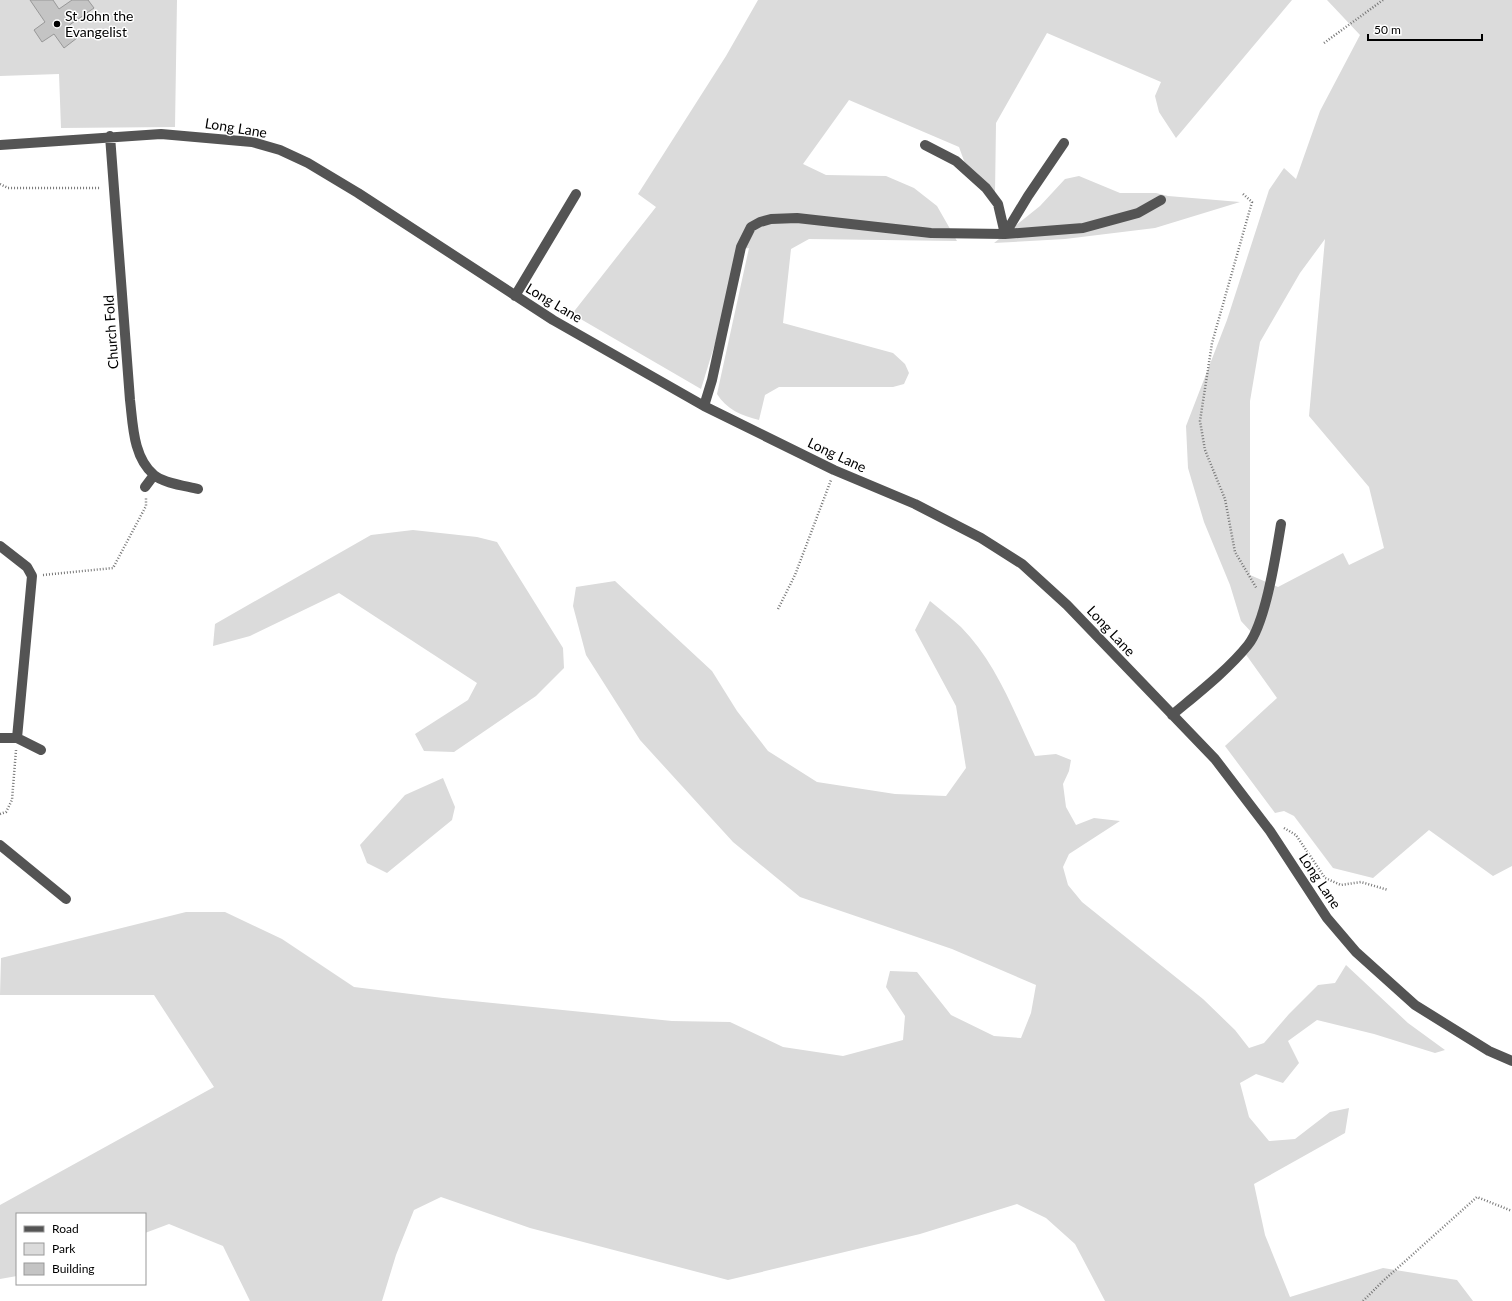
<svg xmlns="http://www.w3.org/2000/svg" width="1512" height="1301" font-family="Lato,sans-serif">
  <rect width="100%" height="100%" fill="#fff"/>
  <path fill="#dbdbdb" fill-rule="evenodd" d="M 0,0 L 177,0 L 175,127 L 61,128 L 59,74 L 0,76 Z
    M 758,0 L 1292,0 L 1176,138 L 1159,112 L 1155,96 L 1161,82 L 1047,33 L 996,123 L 995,194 L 967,169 L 959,147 L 849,100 L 803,164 L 826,175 L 886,176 L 914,188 L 937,206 L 957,241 L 809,239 L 791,249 L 783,323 L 893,353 L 905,364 L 909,373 L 904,384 L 893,387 L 779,387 L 765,395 L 759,420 C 742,416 726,409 717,394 L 749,248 L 744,249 L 701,389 L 572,314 L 656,207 L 638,194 L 726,56 Z
    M 1327,0 L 1512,0 L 1512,866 L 1493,876 L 1429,830 L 1373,878 L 1333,868 L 1294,816 L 1284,811 L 1275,813 L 1225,746 L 1277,698 L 1242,649 L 1253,634 L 1241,621 L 1230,585 L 1204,522 L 1188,468 L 1186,426 L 1227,320 L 1269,190 L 1284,168 L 1296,179 L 1320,111 L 1360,35 ZM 1325,239 L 1309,416 L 1369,487 L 1384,548 L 1349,565 L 1343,553 L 1278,587 L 1250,575 L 1250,401 L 1260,342 L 1300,273 Z
    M 1079,176 L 1120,193 L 1156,193 L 1168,196 L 1240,202 L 1155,228 L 1065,239 L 994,243 L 1040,206 L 1065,179 Z
    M 413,530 L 477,537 L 497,542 L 563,648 L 564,668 L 536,696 L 454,752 L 424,751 L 415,734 L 468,700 L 477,683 L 339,593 L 250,636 L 213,646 L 215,624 L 371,535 Z
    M 615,581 L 712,671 L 737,711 L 768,751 L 817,782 L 895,794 L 946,796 L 966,768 L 956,706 L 915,630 L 930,601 C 940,609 951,618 961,627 C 996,662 1014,712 1035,756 L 1056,754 L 1071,760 L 1069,771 L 1063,784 L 1066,807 L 1076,825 L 1094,818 L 1120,821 L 1069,854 L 1063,867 L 1068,885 L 1082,902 L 1203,999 L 1235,1030 L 1249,1048 L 1264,1043 L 1289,1014 L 1318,985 L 1335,983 L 1346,965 L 1408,1023 L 1445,1050 L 1435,1053 L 1374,1034 L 1317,1020 L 1288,1041 L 1299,1063 L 1283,1083 L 1256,1074 L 1240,1083 L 1249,1117 L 1269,1141 L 1295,1139 L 1330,1112 L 1349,1108 L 1345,1133 L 1254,1184 L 1265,1235 L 1290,1297 L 1383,1268 L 1457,1280 L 1473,1301 L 1105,1301 L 1075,1244 L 1046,1218 L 1017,1204 L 920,1234 L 728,1280 L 530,1228 L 441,1197 L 414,1210 L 396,1255 L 382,1301 L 250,1301 L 223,1246 L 169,1224 L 145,1233 L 145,1214 L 17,1214 L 17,1276 L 0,1279 L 0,1205 L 214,1087 L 154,995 L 0,995 L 1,958 L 186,912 L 225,912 L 282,939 L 354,987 L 443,998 L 672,1021 L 730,1022 L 783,1047 L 843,1056 L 903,1040 L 905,1016 L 886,987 L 890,971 L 917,972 L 951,1015 L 994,1036 L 1021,1038 L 1031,1013 L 1036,985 L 952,949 L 800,897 L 733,842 L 640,740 L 586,655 L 573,606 L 576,587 Z
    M 443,778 L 455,807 L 452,820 L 387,873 L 367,863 L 360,845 L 405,795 Z"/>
  <path fill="#c4c4c4" stroke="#989898" d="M 30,0 L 53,0 L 59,9 L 72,0 L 88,0 L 94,8 L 68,26 L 77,38 L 64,48 L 54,34 L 42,42 L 34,30 L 45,22 Z"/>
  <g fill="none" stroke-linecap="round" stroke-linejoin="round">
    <path stroke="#767676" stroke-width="2.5" stroke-dasharray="1 2" stroke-linecap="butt" d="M 1324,43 L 1383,0
      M 0,184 L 8,188 L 101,188
      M 1243,194 L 1252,202 L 1212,343 L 1200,421 L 1205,450 L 1225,499 L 1235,552 L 1257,589
      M 43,575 L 113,568 L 146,506 L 146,498
      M 778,609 L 795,575 L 831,480
      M 0,814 L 6,812 L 12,800 L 16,750
      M 1284,828 L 1296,835 L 1325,878 L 1341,885 L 1361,882 L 1388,890
      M 1363,1301 L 1383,1281 L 1477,1197 L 1512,1211"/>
    <path stroke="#545454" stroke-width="10" d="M 110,136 L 130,400 C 133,425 133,457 154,475 C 163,483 186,486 198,489
      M 0,145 L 161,134 L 252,142 L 280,150 L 308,163 L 358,193 L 553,320 L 704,406 L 834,470 L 915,504 L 981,538 L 1022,564 L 1067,605 L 1215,759 L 1270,831 L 1327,918 L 1356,952 L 1415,1005 L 1489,1051 L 1512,1061
      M 925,145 L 956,161 L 986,188 L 998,204 L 1005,234 L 1083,228 L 1138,213 L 1161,200
      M 515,296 L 576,194
      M 704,406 L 712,380 L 741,247 L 751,227 L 760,222 L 771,219 L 797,218 L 931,233 L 1005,234 L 1028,196 L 1064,143
      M 145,487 L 154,475
      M 0,546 L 27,567 L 32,576 L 17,738 L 41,750
      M 1172,715 C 1197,694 1228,670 1248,645 C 1266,622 1276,554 1281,524
      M 0,738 L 17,738
      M 0,845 L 66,899"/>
  </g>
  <circle fill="#000" stroke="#fff" stroke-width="1.5" cx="57" cy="24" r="4"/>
  <g text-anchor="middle" stroke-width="3" stroke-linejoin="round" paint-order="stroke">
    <g font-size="14" fill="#000" stroke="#fff" text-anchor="start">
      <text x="65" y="21">St John the<tspan x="65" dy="16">Evangelist</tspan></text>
    </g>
    <g font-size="14" fill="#000" stroke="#fff">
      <text transform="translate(236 128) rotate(9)" y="5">Long Lane</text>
      <text transform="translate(554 303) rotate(31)" y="5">Long Lane</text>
      <text transform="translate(111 332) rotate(-94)" y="5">Church Fold</text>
      <text transform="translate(837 455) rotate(25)" y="5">Long Lane</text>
      <text transform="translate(1111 631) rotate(47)" y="5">Long Lane</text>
      <text transform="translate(1320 881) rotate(56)" y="5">Long Lane</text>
    </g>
  </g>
  <rect x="16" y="1213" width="130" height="72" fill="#ffffff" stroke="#999999"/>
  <rect x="24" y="1226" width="20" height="6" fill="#545454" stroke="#999999"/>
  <text x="52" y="1233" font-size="12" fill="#000000">Road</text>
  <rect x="24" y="1243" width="20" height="12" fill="#dbdbdb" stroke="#999999"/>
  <text x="52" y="1253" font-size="12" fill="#000000">Park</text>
  <rect x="24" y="1263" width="20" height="12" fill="#c4c4c4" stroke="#999999"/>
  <text x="52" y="1273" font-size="12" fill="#000000">Building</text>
  <path d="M1368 34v6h114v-6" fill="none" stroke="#000000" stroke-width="2"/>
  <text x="1374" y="34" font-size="12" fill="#000000" stroke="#ffffff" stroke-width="3" paint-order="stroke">50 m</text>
</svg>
